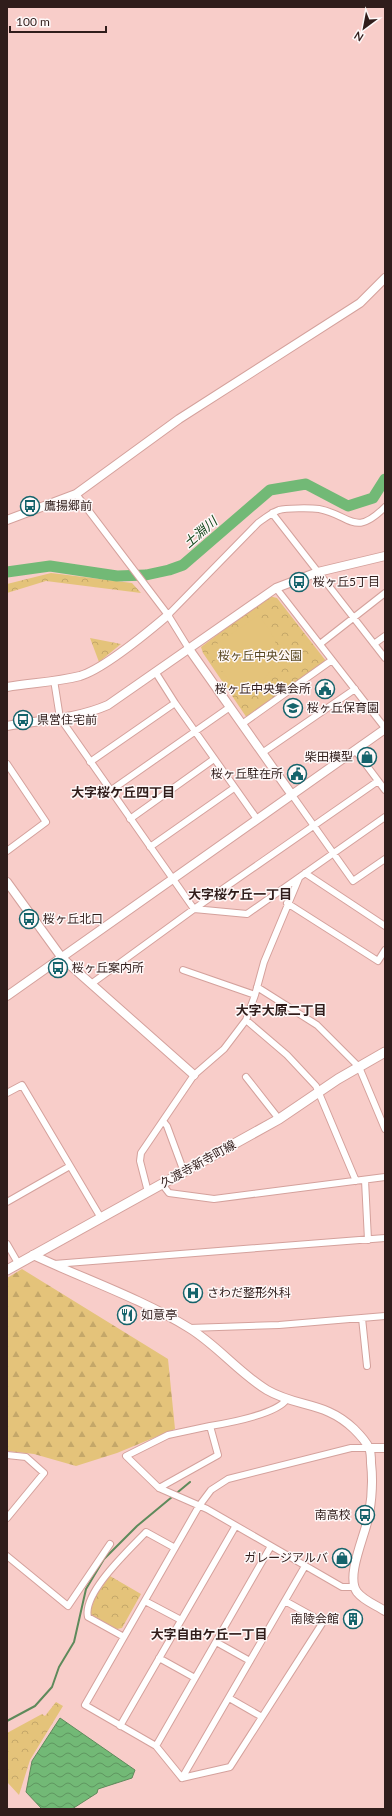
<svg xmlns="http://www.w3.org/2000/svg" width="392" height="1816" font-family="Lato,'Noto Sans JP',sans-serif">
  <defs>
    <pattern id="forest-firs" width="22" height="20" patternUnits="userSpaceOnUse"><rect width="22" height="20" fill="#e4c37a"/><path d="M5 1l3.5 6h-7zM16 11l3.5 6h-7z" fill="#c4a769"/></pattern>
    <pattern id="park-crowns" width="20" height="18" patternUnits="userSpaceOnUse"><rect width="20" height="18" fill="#e4c37a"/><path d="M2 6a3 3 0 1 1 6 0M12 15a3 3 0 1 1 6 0" fill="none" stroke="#c4a769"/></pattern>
    <pattern id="water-waves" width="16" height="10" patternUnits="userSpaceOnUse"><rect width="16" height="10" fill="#72b976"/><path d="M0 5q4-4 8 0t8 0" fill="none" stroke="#5e9660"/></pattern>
  </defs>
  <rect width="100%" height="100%" fill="#f8cdc9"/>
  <path fill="url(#forest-firs)" d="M 22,1269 L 168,1359 L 175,1429 L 117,1453 L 76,1466 L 34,1454 L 7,1451 L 7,1278 Z"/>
  <path fill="url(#park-crowns)" d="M 51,573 L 132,583 L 141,593 L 46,581 L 7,593 L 7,584 Z
    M 269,596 L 277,598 L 326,661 L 247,718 L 203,653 L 201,647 Z
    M 90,638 L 121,644 L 99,662 Z
    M 110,1576 L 141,1594 L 122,1628 L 117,1629 L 90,1614 L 95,1596 Z
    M 56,1702 L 63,1706 L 30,1760 L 19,1795 L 7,1782 L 7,1733 L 42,1714 L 45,1716 Z"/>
  <path fill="#e4c37a" d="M 259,615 C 264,623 272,632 275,641 C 282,666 259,687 241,699 L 208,650 Z"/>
  <path fill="url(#water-waves)" stroke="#5e8a5b" d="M 60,1718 L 135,1770 L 132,1778 L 98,1789 L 97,1793 L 72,1809 L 42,1809 L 26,1792 L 32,1761 Z"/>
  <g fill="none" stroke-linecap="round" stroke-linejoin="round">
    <path stroke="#5e8a5b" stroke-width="2" d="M 7,1721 L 35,1706 L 52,1687 L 59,1667 L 74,1642 L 86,1589 L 104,1559 L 137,1526 L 190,1482"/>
    <path stroke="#72b976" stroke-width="11" d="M 7,572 L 50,566 L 117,576 L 146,575 L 169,570 L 183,565 L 270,490 L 306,484 L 348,506 L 373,498 L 385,479"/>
    <g stroke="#d4a19c" stroke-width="8">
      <path id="minor" d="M 76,494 L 168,615 L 189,649
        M 272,513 L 385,658
        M 276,588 L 385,728
        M 168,615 L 258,523 C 265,518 271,513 279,510 C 286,508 311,508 319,509 C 351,515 354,538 385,507
        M 320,644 L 385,593
        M 374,644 L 385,636
        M 54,680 L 60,718 L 194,909 L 247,914 L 385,817
        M 175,703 L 257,819
        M 242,724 L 332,660
        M 355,750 L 385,790
        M 262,753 L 355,689
        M 90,762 L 175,703 L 156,673
        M 7,764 L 46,822 L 7,851
        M 110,791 L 230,707
        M 292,795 L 353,881 L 385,859
        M 130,819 L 214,759
        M 150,847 L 234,788
        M 305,873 L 385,926
        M 287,903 L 378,961 L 385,950
        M 183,970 L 255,995
        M 91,984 L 194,909 L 378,781
        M 257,987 L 317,1025 L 359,1067 L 385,1129
        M 246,1020 L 287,1055 L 316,1086 L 356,1181
        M 246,1077 L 279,1119
        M 7,1093 L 22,1085 L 101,1218
        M 163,1121 L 167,1126 L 184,1172
        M 365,1180 L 368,1240
        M 162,1184 L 169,1193 L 214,1199 L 385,1177
        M 148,1192 L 140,1161 L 141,1153 L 194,1075 L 224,1049 L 246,1020 L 255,995 L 264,962 L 299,878
        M 7,1202 L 70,1166
        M 7,1244 L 18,1263
        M 54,1264 L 385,1238
        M 362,1318 L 367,1366
        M 189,1328 L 279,1325 L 385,1316
        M 210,1426 C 228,1423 277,1414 287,1399
        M 7,1455 L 26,1457 L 44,1473 L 7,1518
        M 159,1488 L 218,1455 L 210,1426 L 168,1435 L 126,1456 L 159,1488 L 207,1509 L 342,1587 L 355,1587
        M 7,1556 L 68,1606 L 110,1544
        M 145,1601 L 181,1620
        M 124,1637 L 88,1617 C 82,1593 130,1549 146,1532 L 175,1548
        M 216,1642 L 250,1661
        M 159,1658 L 195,1678
        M 229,1698 L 262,1717
        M 120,1726 L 235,1527
        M 156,1746 L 271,1546
        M 182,1778 L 156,1746 L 85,1705 L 199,1506 L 211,1490 L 228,1479 L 351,1448 L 370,1448
        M 182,1778 L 230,1767 L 323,1622 L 285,1601
        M 182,1778 L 305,1566"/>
    </g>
    <g stroke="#d4a19c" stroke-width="10">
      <path id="tertiary" d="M 7,520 L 76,494 L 179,419 L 360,303 L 385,278
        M 189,649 L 292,795
        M 7,687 C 31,683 56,682 80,676 C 103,669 148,632 168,615
        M 7,726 C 41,720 76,719 108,705 L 276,588 L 318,572 L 385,556
        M 7,882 L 62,958 L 194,1075
        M 7,996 L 385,729
        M 33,1255 C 84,1279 140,1298 189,1328 C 217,1345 239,1373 267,1390 C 298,1408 325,1401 354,1429 C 359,1434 366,1441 369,1448 C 371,1452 371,1458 371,1463 C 373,1480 372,1497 369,1514 C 366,1534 345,1576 357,1592 C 364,1601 376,1605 385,1611
        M 370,1448 L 385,1448"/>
    </g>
    <g stroke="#d4a19c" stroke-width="11">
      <path id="secondary" d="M 7,1270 L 279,1119 L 338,1079 L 385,1052"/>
    </g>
    <use href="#minor" stroke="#fff" stroke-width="6"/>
    <use href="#tertiary" stroke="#fff" stroke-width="8"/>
    <use href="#secondary" stroke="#fff" stroke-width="9"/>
  </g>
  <defs>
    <g id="bus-ring" transform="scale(1)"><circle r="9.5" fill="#fef8f8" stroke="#15636b" stroke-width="1.5"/><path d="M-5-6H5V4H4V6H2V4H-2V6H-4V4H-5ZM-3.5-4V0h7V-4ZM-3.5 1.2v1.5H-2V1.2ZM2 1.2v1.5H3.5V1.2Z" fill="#15636b"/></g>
    <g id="civic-ring" transform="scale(1)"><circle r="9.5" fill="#fef8f8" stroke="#15636b" stroke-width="1.5"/><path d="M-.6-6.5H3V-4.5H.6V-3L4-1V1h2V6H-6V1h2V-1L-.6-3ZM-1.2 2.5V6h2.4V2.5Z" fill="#15636b"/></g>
    <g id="school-ring" transform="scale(1)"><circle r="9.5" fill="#fef8f8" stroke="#15636b" stroke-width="1.5"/><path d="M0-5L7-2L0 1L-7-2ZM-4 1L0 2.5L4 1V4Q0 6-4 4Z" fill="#15636b"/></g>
    <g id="shop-ring" transform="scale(1)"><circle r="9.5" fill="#fef8f8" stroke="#15636b" stroke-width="1.5"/><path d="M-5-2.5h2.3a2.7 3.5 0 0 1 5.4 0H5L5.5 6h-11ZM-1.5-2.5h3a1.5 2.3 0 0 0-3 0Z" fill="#15636b"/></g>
    <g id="hospital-ring" transform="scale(1)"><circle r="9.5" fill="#fef8f8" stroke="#15636b" stroke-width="1.5"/><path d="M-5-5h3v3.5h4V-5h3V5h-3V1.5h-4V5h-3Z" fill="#15636b"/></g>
    <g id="restaurant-ring" transform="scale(1)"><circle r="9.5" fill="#fef8f8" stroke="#15636b" stroke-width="1.5"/><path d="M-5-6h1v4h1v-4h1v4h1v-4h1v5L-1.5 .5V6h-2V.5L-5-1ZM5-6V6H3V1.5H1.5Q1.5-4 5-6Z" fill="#15636b"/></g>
    <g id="building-ring" transform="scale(1)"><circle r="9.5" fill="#fef8f8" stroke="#15636b" stroke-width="1.5"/><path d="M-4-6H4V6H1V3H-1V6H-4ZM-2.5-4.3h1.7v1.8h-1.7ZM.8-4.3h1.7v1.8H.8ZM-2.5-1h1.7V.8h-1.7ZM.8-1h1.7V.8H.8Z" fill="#15636b"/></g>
  </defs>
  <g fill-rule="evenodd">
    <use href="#bus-ring" x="30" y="506"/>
    <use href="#bus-ring" x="299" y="582"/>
    <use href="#civic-ring" x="325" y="689"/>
    <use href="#school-ring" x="293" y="708"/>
    <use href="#bus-ring" x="23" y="720"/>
    <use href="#shop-ring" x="367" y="757"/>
    <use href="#civic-ring" x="297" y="774"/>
    <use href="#bus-ring" x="29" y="919"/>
    <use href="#bus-ring" x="58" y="968"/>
    <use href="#hospital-ring" x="193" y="1293"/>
    <use href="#restaurant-ring" x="127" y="1315"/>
    <use href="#bus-ring" x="365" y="1515"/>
    <use href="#shop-ring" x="342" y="1558"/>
    <use href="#building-ring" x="353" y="1619"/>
  </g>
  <g text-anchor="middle" stroke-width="3" stroke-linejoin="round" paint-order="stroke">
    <g font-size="12" fill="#301d1b" stroke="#fef8f8" text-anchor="start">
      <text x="44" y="510">鷹揚郷前</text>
      <text x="313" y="586">桜ヶ丘5丁目</text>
      <text x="311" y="693" text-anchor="end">桜ヶ丘中央集会所</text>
      <text x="307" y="712">桜ヶ丘保育園</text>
      <text x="37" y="724">県営住宅前</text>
      <text x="353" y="761" text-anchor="end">柴田模型</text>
      <text x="283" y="778" text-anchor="end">桜ヶ丘駐在所</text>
      <text x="43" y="923">桜ヶ丘北口</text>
      <text x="72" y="972">桜ヶ丘案内所</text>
      <text x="207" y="1297">さわだ整形外科</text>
      <text x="141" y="1319">如意亭</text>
      <text x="351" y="1519" text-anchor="end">南高校</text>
      <text x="328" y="1562" text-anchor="end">ガレージアルバ</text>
      <text x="339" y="1623" text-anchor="end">南陵会館</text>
    </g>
    <g font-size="12" fill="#594821" stroke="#fef8f8">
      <text x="260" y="660">桜ヶ丘中央公園</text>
    </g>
    <g font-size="12" fill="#301d1b" stroke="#fef8f8">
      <text transform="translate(198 1164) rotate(-29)" y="4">久渡寺新寺町線</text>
    </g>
    <g font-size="13" font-style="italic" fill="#13461a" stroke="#fef8f8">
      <text transform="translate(200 532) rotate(-41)" y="5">土淵川</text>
    </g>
    <g font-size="13" font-weight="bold" fill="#301d1b" stroke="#fef8f8">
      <text x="123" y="797">大字桜ケ丘四丁目</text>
      <text x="240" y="899">大字桜ケ丘一丁目</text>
      <text x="281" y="1015">大字大原二丁目</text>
      <text x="209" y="1639">大字自由ケ丘一丁目</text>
    </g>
  </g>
  <rect width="392" height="1816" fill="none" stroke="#301d1b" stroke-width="16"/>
  <g transform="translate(364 28) rotate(212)" stroke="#fef8f8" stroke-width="3" paint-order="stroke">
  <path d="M0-3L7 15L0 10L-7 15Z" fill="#301d1b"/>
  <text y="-6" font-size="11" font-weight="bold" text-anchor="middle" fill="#301d1b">N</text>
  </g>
  <path d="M10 26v6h96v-6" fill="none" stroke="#301d1b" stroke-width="2"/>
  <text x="16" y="26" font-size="12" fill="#301d1b" stroke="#fef8f8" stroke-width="3" paint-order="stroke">100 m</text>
</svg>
